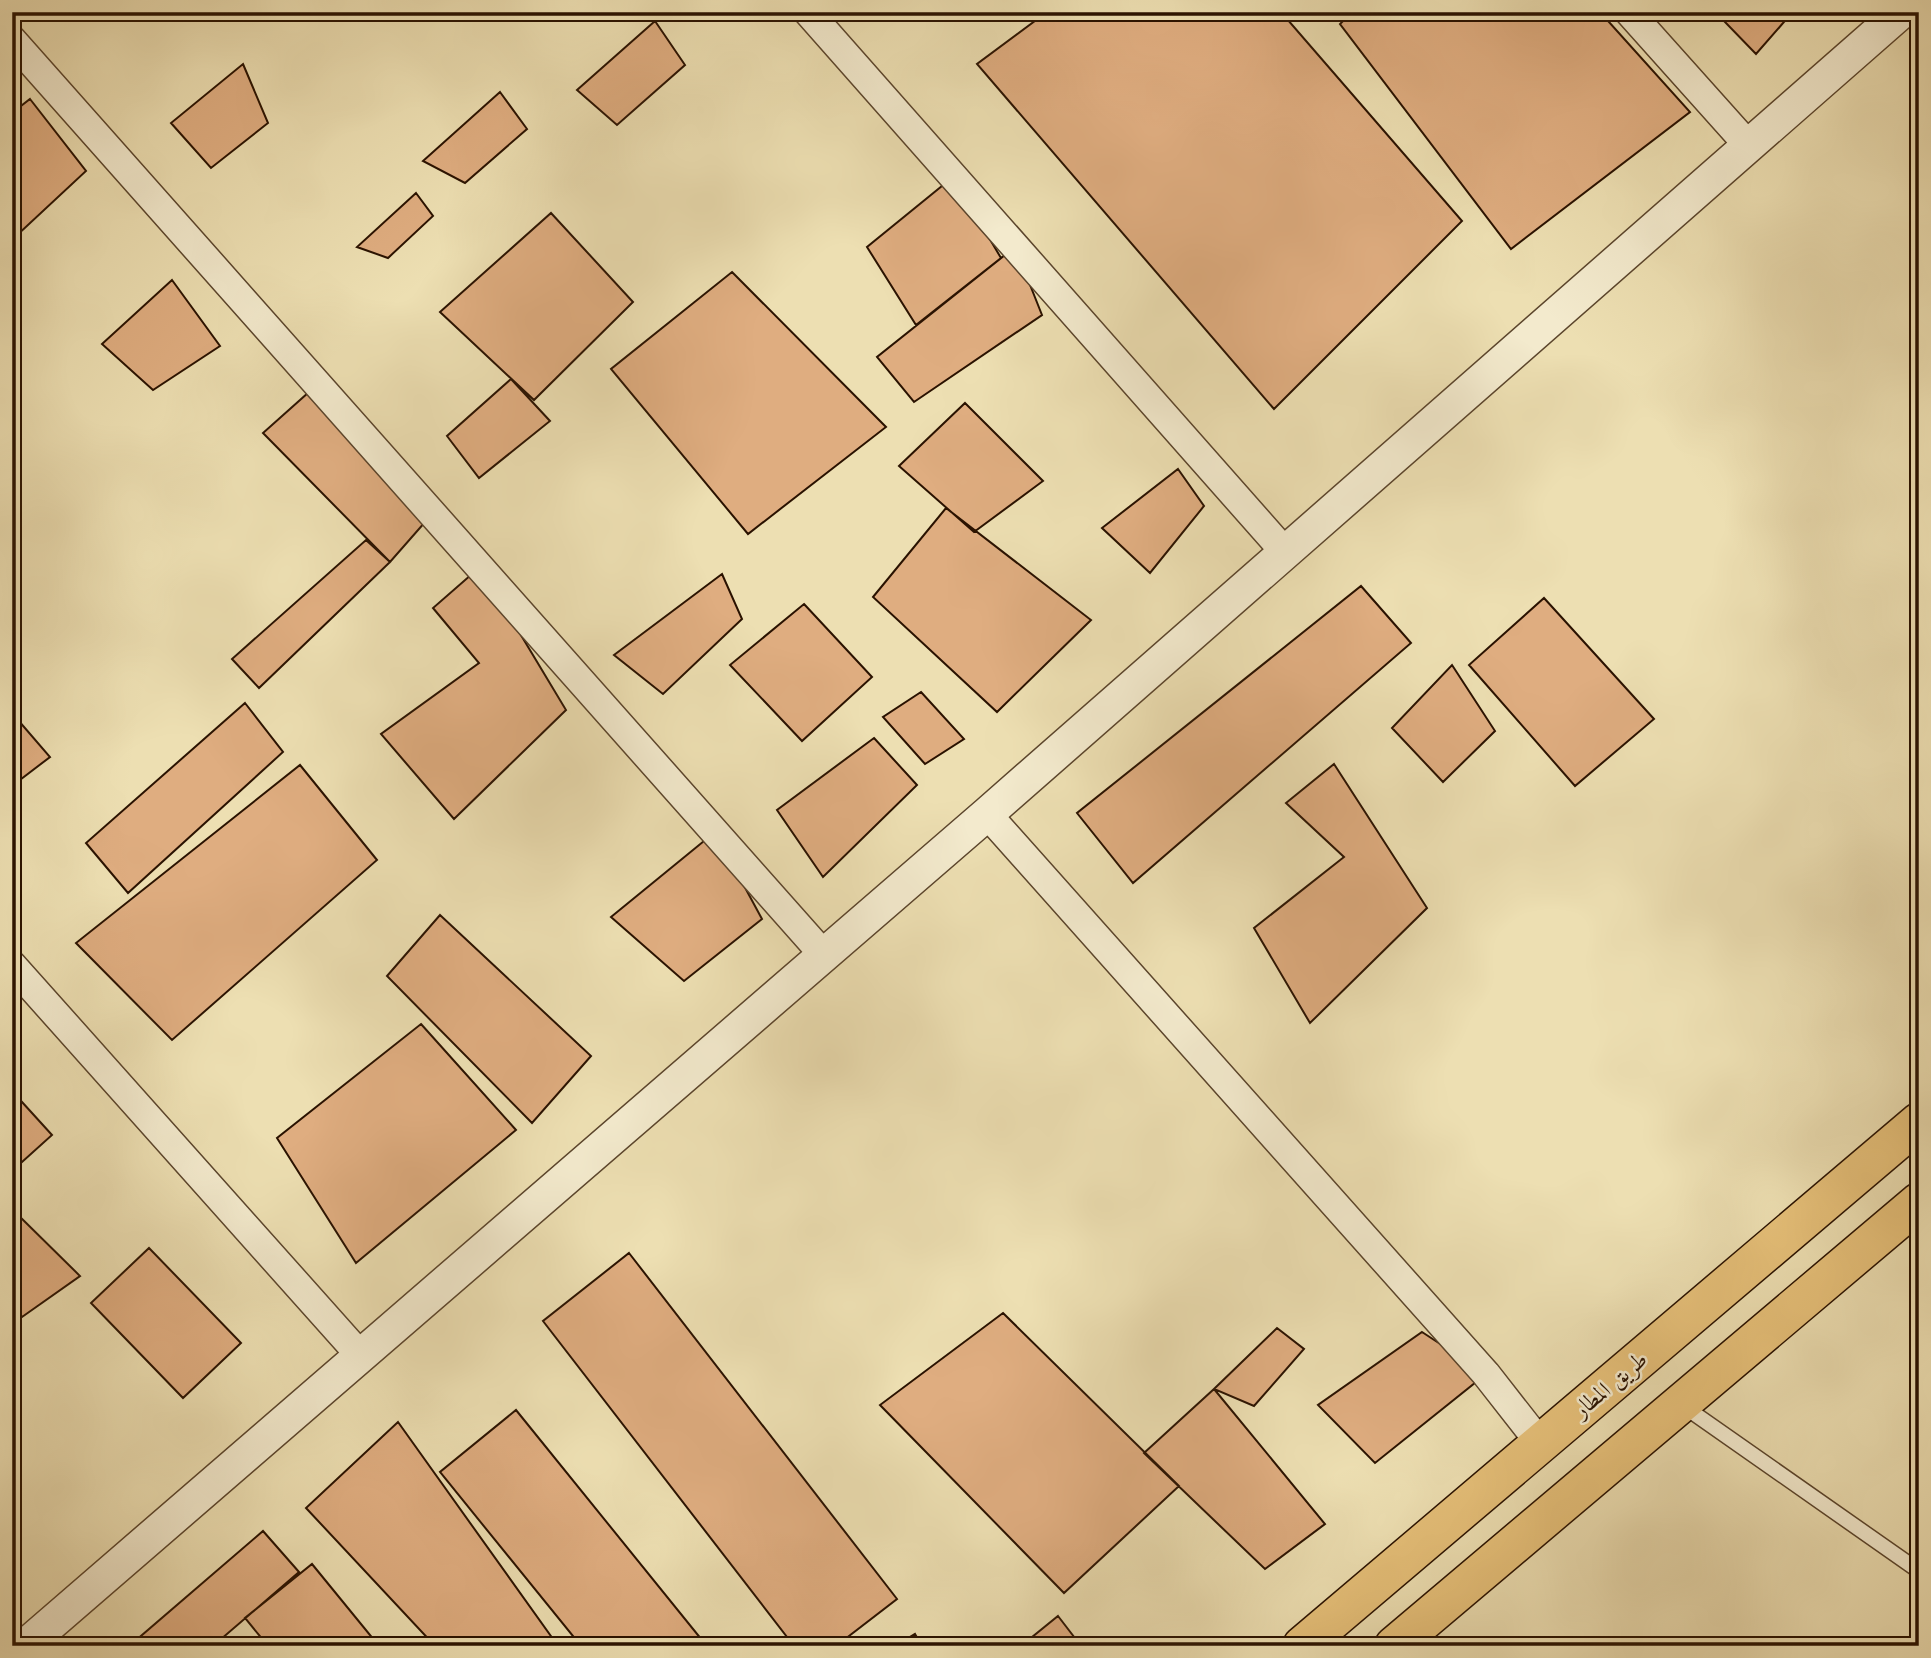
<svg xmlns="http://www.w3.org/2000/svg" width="1931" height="1658" font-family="Cardo,Amiri,serif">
  <rect width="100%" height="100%" fill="#eddfb2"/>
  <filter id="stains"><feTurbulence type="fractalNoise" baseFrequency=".00286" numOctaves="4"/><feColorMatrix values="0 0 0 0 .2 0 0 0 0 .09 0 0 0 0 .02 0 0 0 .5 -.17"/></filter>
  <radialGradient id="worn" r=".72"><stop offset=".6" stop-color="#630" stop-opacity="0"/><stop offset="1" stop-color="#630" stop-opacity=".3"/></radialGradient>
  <path fill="#dfad80" stroke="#2a1200" stroke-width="2" d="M 1047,12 L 1281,12 L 1462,221 L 1274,409 L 977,64 Z
    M 1352,12 L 1600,12 L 1690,112 L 1511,249 L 1340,24 Z
    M 1741,12 L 1777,12 L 1784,22 L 1756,54 L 1724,21 Z
    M 655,21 L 685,65 L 617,125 L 577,90 Z
    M 243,64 L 268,123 L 211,168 L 171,123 Z
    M 500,92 L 527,129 L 465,183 L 423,161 Z
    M 30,99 L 86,171 L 14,238 L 12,113 Z
    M 953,177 L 1001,258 L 916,325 L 867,247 Z
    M 416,193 L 433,216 L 388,258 L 357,247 Z
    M 551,213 L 633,302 L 534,400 L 440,312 Z
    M 1015,247 L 1042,315 L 914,402 L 877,357 Z
    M 732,272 L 886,427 L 748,534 L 611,369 Z
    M 172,280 L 220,346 L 153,390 L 102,344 Z
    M 511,379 L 550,421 L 479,478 L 447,436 Z
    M 318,384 L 433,513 L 390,562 L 263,433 Z
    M 965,403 L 1043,481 L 974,532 L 899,466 Z
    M 1178,469 L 1204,506 L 1150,573 L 1102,528 Z
    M 946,508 L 1091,620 L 997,712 L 873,597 Z
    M 366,540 L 390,562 L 259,688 L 232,659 Z
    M 480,567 L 566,710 L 454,819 L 381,734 L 479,663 L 433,608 Z
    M 722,574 L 742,619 L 663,694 L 614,655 Z
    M 1361,586 L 1411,643 L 1133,883 L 1077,813 Z
    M 1544,598 L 1654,719 L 1575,786 L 1469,665 Z
    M 804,604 L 872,677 L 802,741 L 730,665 Z
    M 1452,665 L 1495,731 L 1443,782 L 1392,728 Z
    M 921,692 L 964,739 L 925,764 L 883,717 Z
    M 245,703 L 283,752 L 128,893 L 86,843 Z
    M 12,713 L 50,757 L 12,786 Z
    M 874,738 L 917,785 L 823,877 L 777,810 Z
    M 1334,764 L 1427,908 L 1310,1023 L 1254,928 L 1344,857 L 1286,803 Z
    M 300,765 L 377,860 L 172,1040 L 76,943 Z
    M 715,832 L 762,919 L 684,981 L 611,917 Z
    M 440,915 L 591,1056 L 532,1123 L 387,976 Z
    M 421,1024 L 516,1130 L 356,1263 L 277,1138 Z
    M 12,1091 L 52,1135 L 12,1171 Z
    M 12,1209 L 80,1276 L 22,1317 L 12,1306 Z
    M 149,1248 L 241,1343 L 183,1398 L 91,1303 Z
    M 629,1253 L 897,1599 L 836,1646 L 794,1646 L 543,1321 Z
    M 1003,1313 L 1179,1486 L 1064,1593 L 880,1405 Z
    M 1277,1328 L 1304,1349 L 1254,1406 L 1214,1389 Z
    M 1422,1332 L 1486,1374 L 1375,1463 L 1318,1405 Z
    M 1214,1389 L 1325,1524 L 1265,1569 L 1144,1453 Z
    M 516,1410 L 706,1645 L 705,1646 L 581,1646 L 440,1472 Z
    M 398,1422 L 558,1646 L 435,1646 L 306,1508 Z
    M 263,1531 L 299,1572 L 213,1646 L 137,1646 L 134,1642 Z
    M 312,1564 L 379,1646 L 268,1646 L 245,1618 Z
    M 1058,1616 L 1081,1646 L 1021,1646 Z
    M 915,1634 L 922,1646 L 895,1646 Z"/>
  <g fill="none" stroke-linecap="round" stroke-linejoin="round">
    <g stroke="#5b452c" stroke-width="17">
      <path id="service" d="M 1682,1405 L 1919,1571"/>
    </g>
    <g stroke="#5b452c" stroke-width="31">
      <path id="minor" d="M 808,12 L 1284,551
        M 1629,12 L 1748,145
        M 12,40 L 823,954
        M 987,814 L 1486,1374 L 1540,1443
        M 12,965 L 360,1355"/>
    </g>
    <g stroke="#5b452c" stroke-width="36">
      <path id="tertiary" d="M 25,1646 L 987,814 L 1901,12"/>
    </g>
    <g stroke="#2a1200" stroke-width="41">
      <path id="trunk" d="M 1302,1646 L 1919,1122
        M 1394,1646 L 1919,1202"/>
    </g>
    <use href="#service" stroke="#f3eacd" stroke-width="14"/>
    <use href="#minor" stroke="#f3eacd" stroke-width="28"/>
    <use href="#tertiary" stroke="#f3eacd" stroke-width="33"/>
    <use href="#trunk" stroke="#e6c079" stroke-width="38"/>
  </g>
  <g text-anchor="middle" stroke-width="5" stroke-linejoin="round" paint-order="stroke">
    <g font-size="23" fill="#2a1200" stroke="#f3eacd">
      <text transform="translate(1610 1384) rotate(-40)" y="8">طريق المطار</text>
    </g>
  </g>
  <rect width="1931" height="1658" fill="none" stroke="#eddfb2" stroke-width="42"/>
  <rect x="14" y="14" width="1903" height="1630" fill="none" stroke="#2a1200" stroke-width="3.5"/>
  <rect x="21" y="21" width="1889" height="1616" fill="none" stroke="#2a1200" stroke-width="2"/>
  <rect width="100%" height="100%" filter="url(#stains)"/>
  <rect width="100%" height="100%" fill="url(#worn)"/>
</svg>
